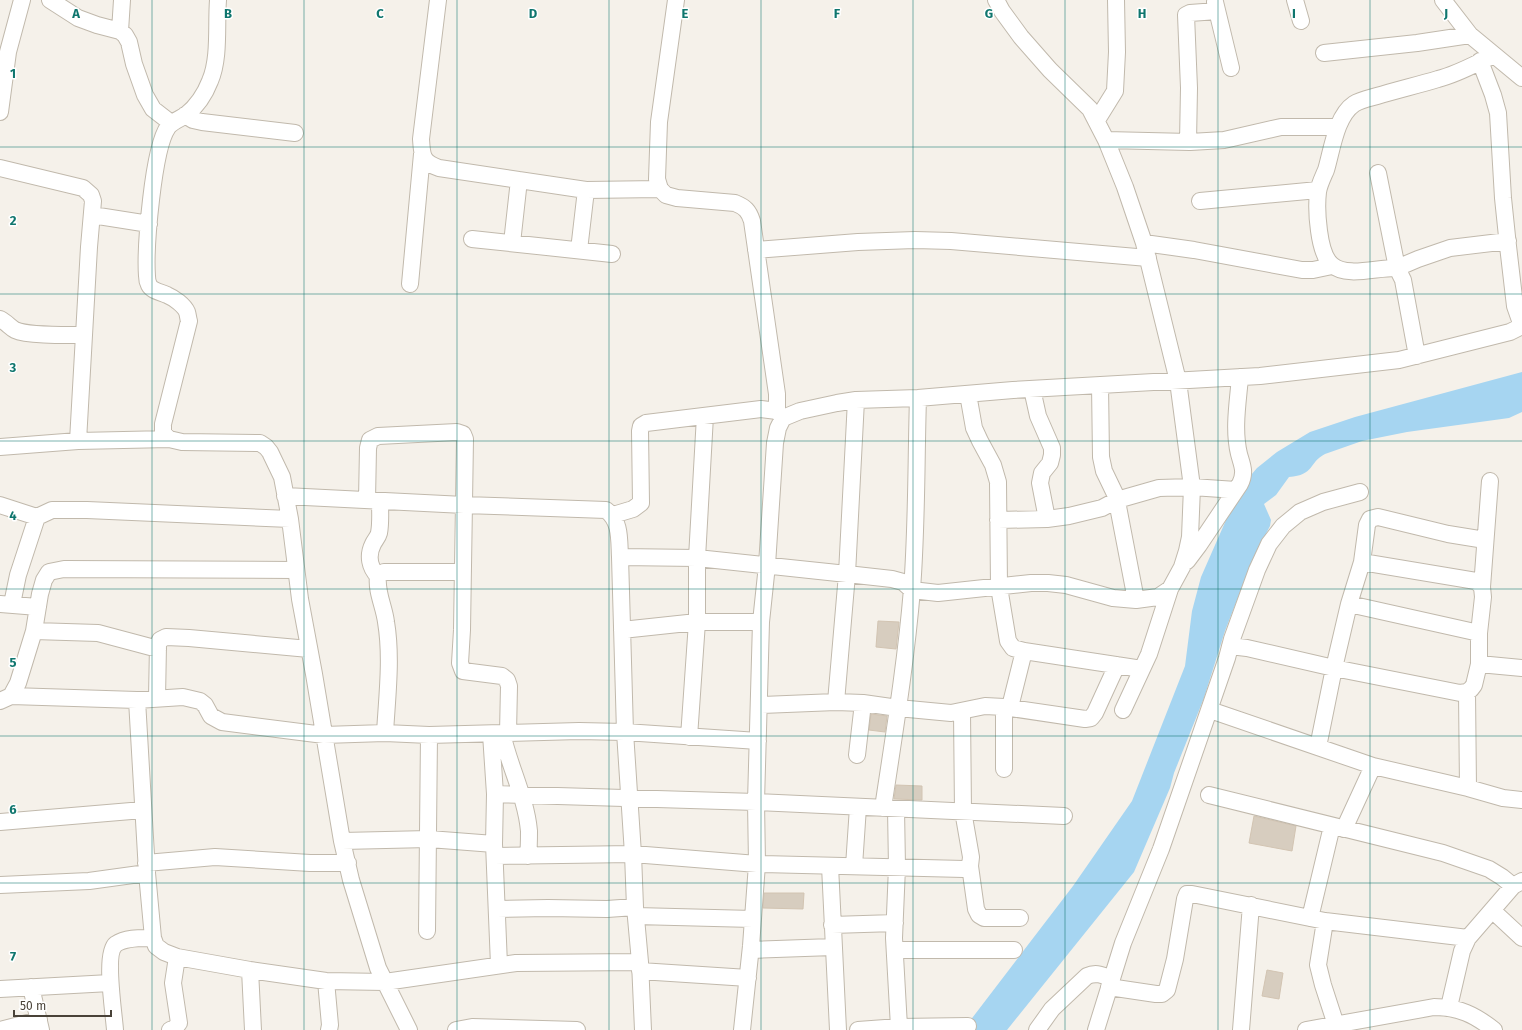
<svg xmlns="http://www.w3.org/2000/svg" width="1522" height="1030" font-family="'Fira Sans',sans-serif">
  <rect width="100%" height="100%" fill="#f5f1ea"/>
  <path fill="#a6d5f1" d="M 1522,372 L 1522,412 L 1509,418 L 1407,432 L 1362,441 L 1325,454 C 1308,463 1315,475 1289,477 L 1276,495 L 1264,504 L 1271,520 L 1270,526 L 1253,559 L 1225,631 L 1204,698 L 1174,773 L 1170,788 L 1134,872 L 1007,1030 L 963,1030 L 1073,886 L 1132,801 L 1185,666 L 1192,611 L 1201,577 L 1230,511 L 1246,481 L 1257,468 L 1277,452 L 1310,432 L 1355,417 Z"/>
  <path fill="#d7cdbf" stroke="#d2c4b2" d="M 878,621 L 899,622 L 896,649 L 876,647 Z
    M 871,714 L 887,716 L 885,732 L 869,730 Z
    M 896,785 L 922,786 L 922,800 L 894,799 Z
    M 1254,816 L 1296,826 L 1292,851 L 1249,843 Z
    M 764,893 L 804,893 L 803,909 L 763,908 Z
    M 1267,970 L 1283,973 L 1279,999 L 1262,996 Z"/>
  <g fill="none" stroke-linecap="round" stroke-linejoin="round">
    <g stroke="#c1b9ac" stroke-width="18">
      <path id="minor" d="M 50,0 L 78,18 L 97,25 L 120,31 L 125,35 L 129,42 L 134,64 L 145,95 L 153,109 L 171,123
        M 218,0 C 216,25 220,58 210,81 C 205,94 197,106 186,115 C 180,119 173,121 168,127 C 153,148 145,248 147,276 C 147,278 148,283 149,285 C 152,291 161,292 167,295 C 174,298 184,305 187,312 C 188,315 188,318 189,321 L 163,424 L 163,433 L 169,439 L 182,442 L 260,443 L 266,447 L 270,452 L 282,477 L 290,519 L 300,599 L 314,674 L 342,841 L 351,880 L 378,968 L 409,1030
        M 438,0 L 421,139 C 422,156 422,162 439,168 L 586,190 L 660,189
        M 676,0 L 659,122 L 657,179 L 660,189 L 666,195 L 677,198 L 735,203 C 745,207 749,211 752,221 L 777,394 L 777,411
        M 1295,0 L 1301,21
        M 1443,0 L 1470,35 L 1522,78
        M 1215,2 L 1231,68
        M 120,31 L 122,0
        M 1324,53 L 1417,43 L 1470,35
        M 0,112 L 8,52 L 22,0
        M 185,115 L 193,120 L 202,122 L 295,133
        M 1097,120 L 1115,91 L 1117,52 L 1116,0
        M 1106,140 L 1190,142 L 1224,140 L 1281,127 L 1337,127
        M 1188,142 L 1189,88 L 1186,15 L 1190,13 L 1217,11
        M 0,168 L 83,188 L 91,195 L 93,201 L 89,247 L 78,441
        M 1378,173 L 1397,268 L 1418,259 L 1450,248 L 1508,241
        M 1200,201 L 1318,190
        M 92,215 L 149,224
        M 472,239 L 612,254
        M 512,243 L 519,180
        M 1144,243 L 1194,250 L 1302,270 L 1313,270 L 1332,266
        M 579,250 L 586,190
        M 756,250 L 858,242 L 915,240 L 951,241 L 1148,258
        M 410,284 L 422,154
        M 0,319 C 6,322 10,327 15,330 C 28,336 68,335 84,335
        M 1417,356 L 1403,280 L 1397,268 C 1378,267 1347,278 1332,265 C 1318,254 1316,209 1318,192 C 1319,185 1323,177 1326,170 C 1332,150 1336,116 1354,104 C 1360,100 1370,98 1377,96 C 1397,90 1418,85 1438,79 C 1458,74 1475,64 1494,55
        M 1100,385 L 1101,457 L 1104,471 L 1116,496 L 1136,600
        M 1032,389 L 1038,416 L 1052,448 L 1052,455 L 1050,463 L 1042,473 L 1040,483 L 1047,519
        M 968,394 L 974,428 L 980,441 L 993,465 L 998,482 L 999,587 L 1008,641 L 1013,648 L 1024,651 L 1142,669
        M 0,447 L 78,441 L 169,439
        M 285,496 L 464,505 L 606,510 C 621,521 619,540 620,557 L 697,558 L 847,574 L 892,579 L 903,582 L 912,590 L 938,593 L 1031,583 L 1048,583 L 1066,585 L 1113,598 L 1136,600 L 1158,597 L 1170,589 L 1182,567 L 1187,551 L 1190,537 L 1192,487 L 1178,381 L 1144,243 L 1125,187 L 1106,140 L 1090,109 L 1050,70 L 1021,37 L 1002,11 L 996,0
        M 367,500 L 368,448 L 370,440 L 378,436 L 457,432 L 463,434 L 465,439 L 462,630 L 460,663 L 463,671 L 502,676 L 507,680 L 509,686 L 508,733
        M 0,505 L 37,517
        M 613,515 L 633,509 L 641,503 L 640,431 L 641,426 L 646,423 L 761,409 L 777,411 L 783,418
        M 998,520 L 1047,519 L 1069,516 L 1102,508 L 1117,500 L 1159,488 L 1192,487 L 1236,490
        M 620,557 L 625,732 L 633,854 L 635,907 L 640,962 L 643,1030
        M 1187,561 L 1199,545 L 1240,484 C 1246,472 1242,465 1239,454 C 1233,429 1238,402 1240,377
        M 378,576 C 370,568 367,556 373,544 C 375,540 378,537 379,533 C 381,523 380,511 380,501
        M 1482,587 L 1490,481
        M 0,604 L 38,607
        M 12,604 L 18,575 L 37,517 L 52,510 L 87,510 L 290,519
        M 1349,604 L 1479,633
        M 622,630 L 697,622 L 761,622
        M 34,631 L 98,633 L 158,649
        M 1230,646 L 1247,648 L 1334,668 L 1460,693 L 1467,692 L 1471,689 L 1474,685 L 1479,664 L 1479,633 L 1483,597 L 1482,587 L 1476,581 L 1362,562
        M 1479,664 L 1522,668
        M 1467,692 L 1468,788
        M 11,696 L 137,700 L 183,697 L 200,701 L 205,705 L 211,716 L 222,722 L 324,735 L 385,733 L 429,735 L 579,731 L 625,732 L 758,741
        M 157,698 L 158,645 L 160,640 L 166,637 L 189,638 L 309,649
        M 137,700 L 147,872
        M 0,701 L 11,696 L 18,683 L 34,631 L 40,594 L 44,580 L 49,572 L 64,569 L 296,570
        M 836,702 L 847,574 L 856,400
        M 759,705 L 836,702 L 863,703 L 898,708 L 951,713 L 985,706 L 1004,707 L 1085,719 L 1091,718 L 1095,713 L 1117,665
        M 1004,707 L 1004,769
        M 1010,707 L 1024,651
        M 1123,710 L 1149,654 L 1170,589
        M 1210,710 L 1373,766 L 1468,788 L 1503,798 L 1522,800
        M 385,733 C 387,697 392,658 386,622 C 384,606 376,592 378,576 L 384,572 L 463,572
        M 502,733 C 509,766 526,797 529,831 C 529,839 529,848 528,856
        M 491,734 L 495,794 L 494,844 L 499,965
        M 689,737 L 697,622 L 697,558 L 705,416
        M 1318,747 L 1334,668 L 1349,604 L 1362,562 L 1367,525 L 1370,519 L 1378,517 L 1448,534 L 1485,540
        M 857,755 L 863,703
        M 495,794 L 756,802 L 1064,816
        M 1209,795 L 1443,853 L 1489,869 L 1502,877 L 1513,886
        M 883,808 C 894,735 906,662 912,589 C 917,525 916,461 918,398
        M 896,809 L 897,867 L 894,938 L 899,1027
        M 0,822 L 143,810
        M 1344,829 L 1373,766
        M 342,841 L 429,839 L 494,844
        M 495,856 L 633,854 L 757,864 L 964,869 L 970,866 L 971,857 L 963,811 L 962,712
        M 146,863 L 215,857 L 310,863 L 348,863
        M 830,866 L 838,1030
        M 854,866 L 858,807
        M 970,866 L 976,909 L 979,915 L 984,918 L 1020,918
        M 0,885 L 89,881 L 147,873 L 153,938 L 156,946 L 164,952 L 177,957 L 250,970 L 326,981 L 385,982 L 516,963 L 640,962
        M 497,909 L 548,908 L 607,909 L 635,907
        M 1493,911 L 1522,938
        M 636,916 L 753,919
        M 1310,918 L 1332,826
        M 1325,921 L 1318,965 L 1323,985 L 1336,1025
        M 832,925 L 895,923
        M 427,931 L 429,735
        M 751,950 L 833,947
        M 895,950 L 1014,950
        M 250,970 L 253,1030
        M 640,971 L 748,978
        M 326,981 L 330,1025 L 329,1030
        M 31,987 L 41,1030
        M 1109,987 L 1156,994 L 1162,994 L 1167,990 L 1175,959 L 1185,899 L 1187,894 L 1192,894 L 1325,921 L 1468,938
        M 0,989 L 110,983
        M 1449,1007 L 1462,951 L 1468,938 L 1513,886 L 1522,881
        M 0,1030 L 39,1020
        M 115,1030 C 114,1014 104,953 116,944 C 126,937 142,938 153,938
        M 170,1030 L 175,1028 L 179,1023 L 173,983 L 177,957
        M 456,1030 L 472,1027 L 577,1030
        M 742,1030 L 751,946 L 757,864 L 756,802 L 761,622 L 767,565 L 775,443 L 778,428 L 783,418 L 800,411 L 837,403 L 856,400 L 918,398 L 1013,390 L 1260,376 L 1399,360 L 1510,332 L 1522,326 L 1515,306 L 1508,246 L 1503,198 L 1498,113 L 1493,95 L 1480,61
        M 858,1030 L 899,1027 L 968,1026
        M 1037,1030 L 1052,1009 L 1087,976 C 1096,972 1103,975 1112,979
        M 1096,1030 L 1123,943 L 1161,849 L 1227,658 L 1232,639 L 1257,570 L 1269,544 L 1283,526 L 1300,512 L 1323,502 L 1360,492
        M 1241,1030 L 1251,905
        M 1306,1030 L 1434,1007 C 1459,1007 1475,1015 1494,1030"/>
    </g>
    <use href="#minor" stroke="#fff" stroke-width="16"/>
  </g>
  <path fill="none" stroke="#0f766e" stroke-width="1" stroke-opacity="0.55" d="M 152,0 L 152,1030M 304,0 L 304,1030M 457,0 L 457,1030M 609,0 L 609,1030M 761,0 L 761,1030M 913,0 L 913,1030M 1065,0 L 1065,1030M 1218,0 L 1218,1030M 1370,0 L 1370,1030M 0,147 L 1522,147M 0,294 L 1522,294M 0,441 L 1522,441M 0,589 L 1522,589M 0,736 L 1522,736M 0,883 L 1522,883"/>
  <g font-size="13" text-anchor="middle" font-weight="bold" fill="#0f766e" stroke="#fff" stroke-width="3" stroke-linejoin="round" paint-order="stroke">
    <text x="76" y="18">A</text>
    <text x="228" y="18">B</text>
    <text x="380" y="18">C</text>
    <text x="533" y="18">D</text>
    <text x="685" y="18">E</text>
    <text x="837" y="18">F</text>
    <text x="989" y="18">G</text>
    <text x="1142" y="18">H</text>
    <text x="1294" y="18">I</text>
    <text x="1446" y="18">J</text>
    <text x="13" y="78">1</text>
    <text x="13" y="225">2</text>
    <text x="13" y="372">3</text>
    <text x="13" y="520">4</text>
    <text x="13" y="667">5</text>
    <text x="13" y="814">6</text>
    <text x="13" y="961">7</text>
  </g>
  <path d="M14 1010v6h97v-6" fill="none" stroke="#494238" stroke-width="2"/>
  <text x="20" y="1010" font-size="12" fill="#494238" stroke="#ffffff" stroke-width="3" paint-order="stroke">50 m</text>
</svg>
